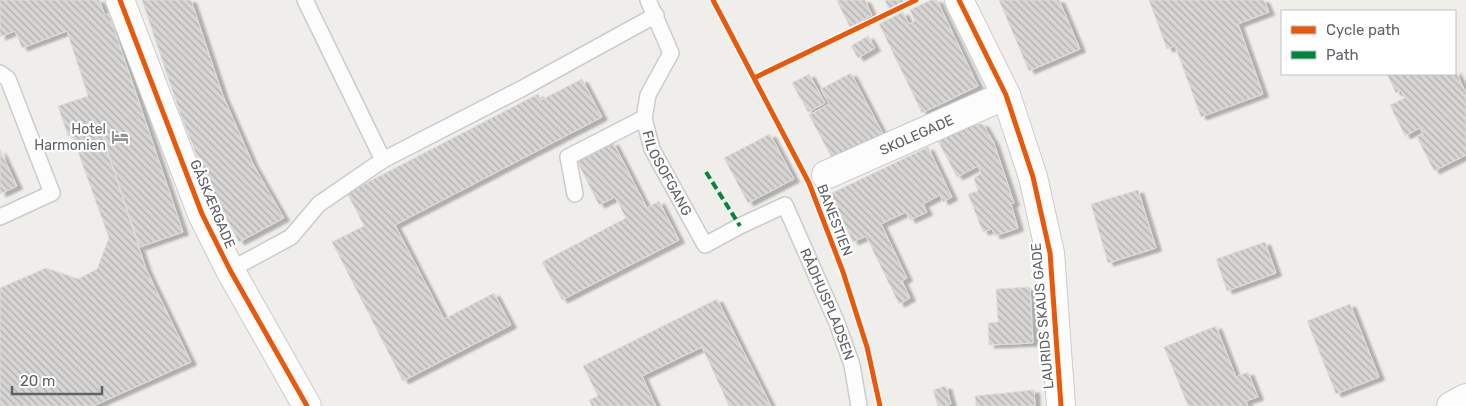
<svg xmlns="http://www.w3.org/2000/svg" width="1466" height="406" font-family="Rubik,sans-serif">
  <defs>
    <pattern id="building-back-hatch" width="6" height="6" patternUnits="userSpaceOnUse" patternTransform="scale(1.25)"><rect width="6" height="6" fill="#d6d5d3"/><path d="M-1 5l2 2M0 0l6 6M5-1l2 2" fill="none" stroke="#b1b0af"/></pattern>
    <filter id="shadow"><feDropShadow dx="5.5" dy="3" stdDeviation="1" flood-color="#0004"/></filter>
  </defs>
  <rect width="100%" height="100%" fill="#efeeea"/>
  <path fill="url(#building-back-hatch)" stroke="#deddd9" filter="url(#shadow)" d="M 0,0 L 99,0 L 105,15 L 109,14 L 183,232 L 140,247 L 99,126 L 68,136 L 58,106 L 88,96 L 67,31 L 22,48 L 15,31 L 0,37 Z
    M 142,0 L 191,0 L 223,96 L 253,164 L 284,218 L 239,242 L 210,189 L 180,113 Z
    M 839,0 L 865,0 L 872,15 L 850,27 L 837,1 Z
    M 885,0 L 908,0 L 889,9 Z
    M 931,0 L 937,0 L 978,86 L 922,113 L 879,24 L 903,12 L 909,24 L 915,21 L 910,10 Z
    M 999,0 L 1059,0 L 1080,49 L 1029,71 Z
    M 1149,0 L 1264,0 L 1269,12 L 1238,24 L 1263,94 L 1201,117 L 1175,46 L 1167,49 Z
    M 868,36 L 875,48 L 858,58 L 851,46 Z
    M 1455,70 L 1466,93 L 1466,155 L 1434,171 L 1417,137 L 1423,134 L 1420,128 L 1405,136 L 1390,105 L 1405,98 L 1401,90 L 1396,93 L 1387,74 L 1455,74 Z
    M 851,73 L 883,134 L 833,160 L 809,115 L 829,104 L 821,89 Z
    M 809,74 L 825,103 L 808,112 L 792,83 Z
    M 582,79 L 602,117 L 395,225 L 444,319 L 494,293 L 511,325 L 403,381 L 332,242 L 364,226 L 347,193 L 538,94 L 541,100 Z
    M 969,124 L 983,124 L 994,143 L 1014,203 L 1011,204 L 1018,228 L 995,236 L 992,229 L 983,232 L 968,194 L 978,191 L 974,178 L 981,173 L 978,166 L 957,177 L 938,141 Z
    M 99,126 L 146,269 L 191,362 L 93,406 L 0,406 L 0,288 L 46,268 L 78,279 L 97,269 L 109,238 L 72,135 Z
    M 770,134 L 794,179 L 748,203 L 724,158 Z
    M 613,142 L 647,208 L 659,201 L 679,240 L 562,300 L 542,262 L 626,218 L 615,197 L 599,205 L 577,161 Z
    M 928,147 L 952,197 L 943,202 L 940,195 L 923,204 L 927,212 L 910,220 L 906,212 L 881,224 L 907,278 L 902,281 L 910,298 L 899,304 L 866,236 L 853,242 L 830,194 Z
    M 0,150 L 17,186 L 0,194 Z
    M 1138,190 L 1156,248 L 1108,263 L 1091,204 Z
    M 1265,242 L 1276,273 L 1227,291 L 1216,259 Z
    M 1030,287 L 1033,343 L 989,345 L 988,323 L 998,322 L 996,289 Z
    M 717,299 L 771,406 L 729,406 L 702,347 L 642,376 L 656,406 L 592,406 L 589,400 L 598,396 L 583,366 Z
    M 1350,304 L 1379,377 L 1336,394 L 1307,321 Z
    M 1216,326 L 1236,377 L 1248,372 L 1258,397 L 1246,401 L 1248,406 L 1188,406 L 1164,347 Z
    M 946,386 L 951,404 L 944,406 L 938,406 L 933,390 Z
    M 1034,390 L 1035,406 L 976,406 L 975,396 Z"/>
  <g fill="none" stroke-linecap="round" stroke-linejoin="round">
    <g stroke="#cbcccc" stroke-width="18">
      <g id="service">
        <path d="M 305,0 L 383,160"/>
        <path id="s1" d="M 648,0 L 671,53 L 648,95 L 644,118 L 652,149 L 705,245 L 740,226 L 785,205 L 837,323 L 852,365 L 859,406"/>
        <path d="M 0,73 L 8,79 L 52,193 L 0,217"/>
        <path d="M 575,194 L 568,157 L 644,118"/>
        <path d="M 230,270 L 291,237 L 319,204 L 383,160 L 523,88 L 656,15"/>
      </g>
    </g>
    <g stroke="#cbcccc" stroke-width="30">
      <g id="minor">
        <path d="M 120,0 L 202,214 L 230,270 L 307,406"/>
        <path id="s2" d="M 826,175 L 1006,95"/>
        <path d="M 1451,406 L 1466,398"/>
      </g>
    </g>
    <g stroke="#cbcccc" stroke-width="30">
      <path id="tertiary" d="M 959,0 L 1006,95 L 1033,177 L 1050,253 L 1061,406"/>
    </g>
    <use href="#service" stroke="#fdfcfc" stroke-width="15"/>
    <use href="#minor" stroke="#fdfcfc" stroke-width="28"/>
    <use href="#tertiary" stroke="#fdfcfc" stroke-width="28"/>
    <path stroke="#00873e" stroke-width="4" stroke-dasharray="8 4" stroke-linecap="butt" d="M 706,172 L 740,226"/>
    <g stroke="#fff" stroke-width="8">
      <path id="cycleway" d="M 120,0 L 202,214 L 230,270 L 307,406
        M 713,0 L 809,183 L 843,272 L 867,347 L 880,406
        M 959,0 L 1006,95 L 1033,177 L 1050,253 L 1061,406
        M 754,78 L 916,0"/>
    </g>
    <use href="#cycleway" stroke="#e8590c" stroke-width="5"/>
  </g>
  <defs>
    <g id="hotel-bare" transform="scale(1.35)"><path d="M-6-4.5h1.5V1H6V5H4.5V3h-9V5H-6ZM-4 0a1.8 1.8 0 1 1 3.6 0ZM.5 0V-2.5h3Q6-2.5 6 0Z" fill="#919496" stroke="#fff" stroke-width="2.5" paint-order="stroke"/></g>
  </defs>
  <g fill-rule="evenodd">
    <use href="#hotel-bare" x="120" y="137"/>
  </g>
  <g text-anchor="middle" stroke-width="4.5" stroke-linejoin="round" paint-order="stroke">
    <g font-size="14" fill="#5f6368" stroke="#fff" text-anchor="end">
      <text x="106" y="134">Hotel<tspan x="106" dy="16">Harmonien</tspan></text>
    </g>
    <g font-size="14" fill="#5f6368" stroke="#fff">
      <text dy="5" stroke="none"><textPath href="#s2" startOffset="99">SKOLEGADE</textPath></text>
      <text dy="5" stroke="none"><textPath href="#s1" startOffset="189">FILOSOFGANG</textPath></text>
      <text transform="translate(213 204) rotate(67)" y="5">GÅSKÆRGADE</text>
      <text transform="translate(835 220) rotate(69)" y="5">BANESTIEN</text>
      <text dy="5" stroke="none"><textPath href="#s1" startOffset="468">RÅDHUSPLADSEN</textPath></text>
      <text transform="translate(1042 316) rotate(-95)" y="5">LAURIDS SKAUS GADE</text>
    </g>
  </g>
  <rect x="1281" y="10" width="175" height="65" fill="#ffffff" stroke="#bfc1c3"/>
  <rect x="1291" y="26" width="25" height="8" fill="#e8590c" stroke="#bfc1c3"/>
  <text x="1326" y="35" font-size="15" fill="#5f6368">Cycle path</text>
  <rect x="1291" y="51" width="25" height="8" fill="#00873e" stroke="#bfc1c3"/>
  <text x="1326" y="60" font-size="15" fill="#5f6368">Path</text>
  <path d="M12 386v8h90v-8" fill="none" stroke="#5f6368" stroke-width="2.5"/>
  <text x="20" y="386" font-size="15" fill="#5f6368" stroke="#ffffff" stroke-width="4" paint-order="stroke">20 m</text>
</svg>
